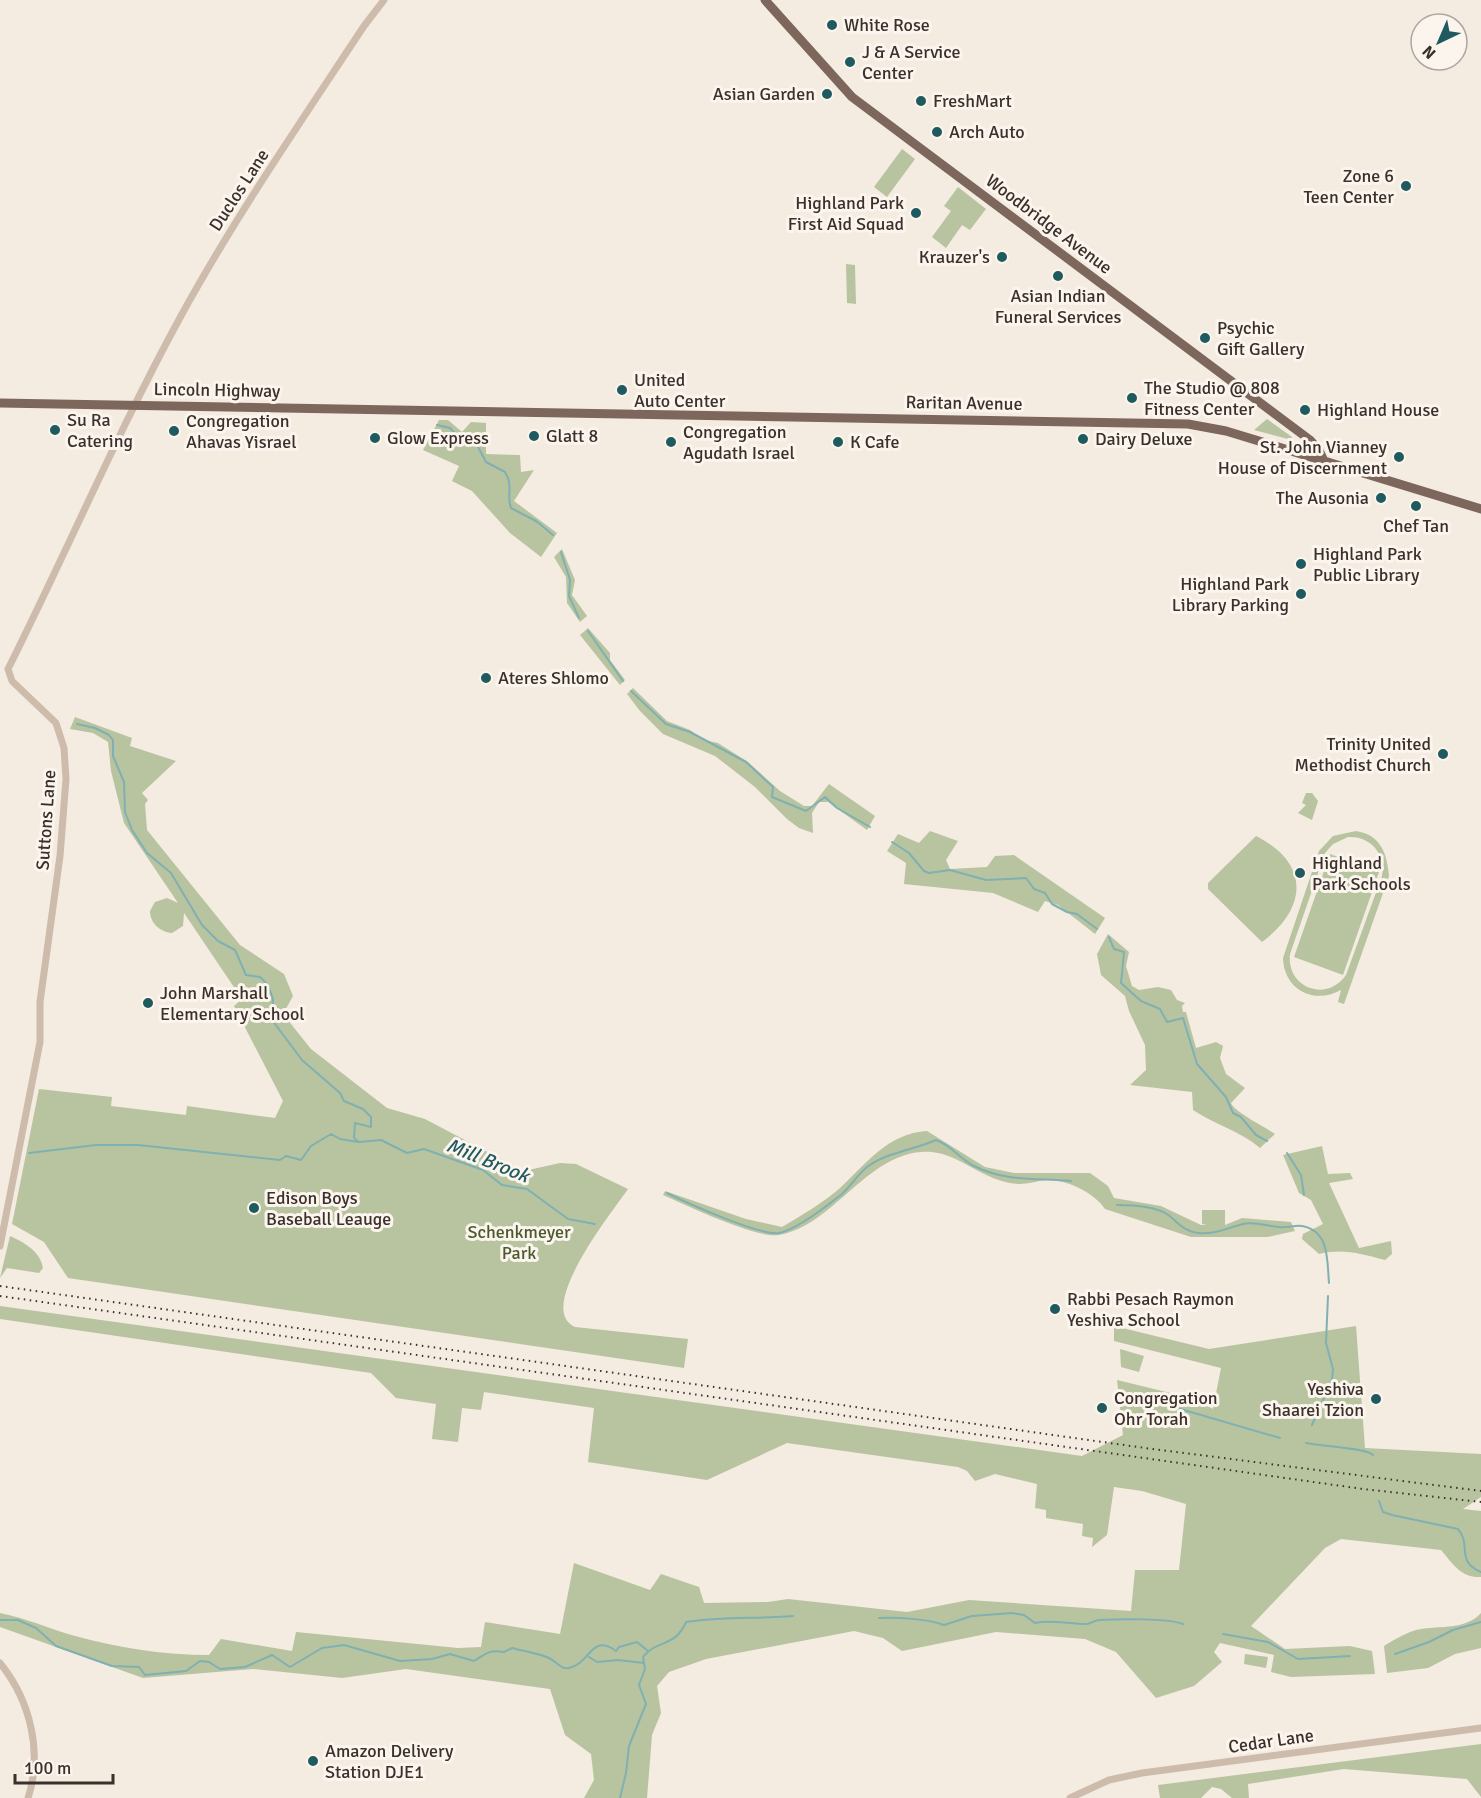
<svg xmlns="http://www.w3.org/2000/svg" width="1481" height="1798" font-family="Signika,sans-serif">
  <rect width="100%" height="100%" fill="#f4ebe1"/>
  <path fill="#b8c4a0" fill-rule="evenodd" d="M 902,149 L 915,159 L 887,197 L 874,187 Z
    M 958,187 L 986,209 L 970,230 L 962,225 L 946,248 L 932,237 L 951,211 L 944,206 Z
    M 846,264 L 855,265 L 856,304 L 847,303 Z
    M 1267,419 L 1292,437 L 1292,440 L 1254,430 Z
    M 439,420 L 448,420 L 462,432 L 471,422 L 486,423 L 486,454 L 520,455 L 521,472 L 534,470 L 514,501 L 557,533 L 541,557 L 510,533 L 472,491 L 452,481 L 459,466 L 423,450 Z
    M 562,549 L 575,580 L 572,595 L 587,616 L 580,622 L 567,603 L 566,577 L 554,557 Z
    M 588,628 L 610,653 L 610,660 L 625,680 L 620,685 L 580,635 Z
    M 633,688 L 667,721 L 690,730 L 704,740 L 718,743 L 748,762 L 780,791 L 804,806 L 812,806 L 829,784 L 875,816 L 867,830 L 828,802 L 819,802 L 812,813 L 813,833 L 799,828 L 787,819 L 755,787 L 715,756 L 663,734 L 640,711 L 627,694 Z
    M 75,717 L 132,738 L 130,746 L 176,761 L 142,793 L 148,800 L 145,804 L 147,830 L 240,945 L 284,974 L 293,996 L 283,1014 L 311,1049 L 387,1108 L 425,1119 L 524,1171 L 560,1163 L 576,1164 L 628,1189 C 613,1211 534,1309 575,1327 L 688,1339 L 684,1368 L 68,1278 L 44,1242 L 12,1224 L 39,1089 L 112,1097 L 111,1106 L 186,1115 L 187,1106 L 275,1118 L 283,1101 L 234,1006 L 242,999 L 184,913 L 183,926 L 172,933 C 160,932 150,923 150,911 L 155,902 L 167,898 L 178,903 L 124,823 L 111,771 L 108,742 L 93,733 L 70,729 Z
    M 1306,793 L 1312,793 L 1318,801 L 1312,820 L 1298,813 L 1306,805 L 1302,803 Z
    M 930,831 L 958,841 L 946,860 L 950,869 L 987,867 L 995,856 L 1014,855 L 1105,918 L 1095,934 L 1058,905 L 1045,901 L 1038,912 L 993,893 L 904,884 L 906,863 L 887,851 L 898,834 L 919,843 Z
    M 1356,831 C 1382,835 1387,855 1389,876 L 1344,1004 L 1338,1002 L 1341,990 C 1314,1005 1284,990 1283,958 L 1319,851 L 1333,836 ZM 1348,837 C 1370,836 1386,853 1382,876 L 1346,975 C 1327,1003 1286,988 1290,954 L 1325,853 L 1333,844 Z
    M 1256,836 C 1310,863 1308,908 1262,942 L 1208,889 L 1208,883 Z
    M 1330,854 L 1379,872 L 1343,975 L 1294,957 Z
    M 1108,934 L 1129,952 L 1126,966 L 1132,986 L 1139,990 L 1158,987 L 1171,990 L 1177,1000 L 1185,1003 L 1182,1006 L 1183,1012 L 1186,1012 L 1196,1048 L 1216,1042 L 1223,1046 L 1220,1058 L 1226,1074 L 1245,1088 L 1231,1103 C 1233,1111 1265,1127 1275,1134 L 1260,1148 C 1240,1131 1216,1125 1193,1110 L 1192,1092 L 1130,1085 L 1146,1070 L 1145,1045 L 1129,1011 L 1125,996 L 1101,975 L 1097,954 Z
    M 927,1131 L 985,1167 L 1014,1173 L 1090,1173 L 1108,1186 L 1114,1198 L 1161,1206 L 1201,1225 L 1207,1225 L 1202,1224 L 1202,1210 L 1225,1210 L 1225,1225 L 1242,1218 L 1291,1222 L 1295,1231 L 1268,1237 L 1191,1237 L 1105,1209 C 1095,1193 1066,1179 1046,1180 C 1037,1181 1028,1184 1019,1184 C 983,1182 961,1154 931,1152 C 869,1148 835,1226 779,1235 C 757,1239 686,1205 663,1195 L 665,1191 L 746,1219 L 782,1227 C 802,1215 823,1203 840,1188 C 866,1164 888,1133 927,1131 Z
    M 1322,1146 L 1328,1174 L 1350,1173 L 1353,1179 L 1329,1183 L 1359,1248 L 1391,1241 L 1392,1254 L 1385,1260 C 1362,1254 1343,1248 1319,1254 L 1302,1239 L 1303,1234 L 1323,1224 L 1311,1200 L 1299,1193 L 1283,1155 Z
    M 10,1236 C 25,1243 40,1251 43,1268 L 39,1273 L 7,1268 L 0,1278 Z
    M 0,1306 L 1082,1456 L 1123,1435 L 1117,1380 L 1195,1399 L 1213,1409 L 1221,1368 L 1114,1341 L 1114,1326 L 1209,1349 L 1356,1326 L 1365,1448 L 1481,1454 L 1481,1497 L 1463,1509 L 1481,1511 L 1481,1577 C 1461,1578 1453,1564 1441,1550 L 1341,1539 L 1325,1548 L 1251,1626 L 1285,1649 L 1350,1646 L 1372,1651 L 1375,1674 L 1291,1677 L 1271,1672 L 1274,1655 L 1220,1643 L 1214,1652 L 1222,1662 L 1194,1686 L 1156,1698 L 1116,1652 L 1085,1639 L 996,1632 L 902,1651 L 883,1638 L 854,1631 L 706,1659 L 669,1672 L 657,1686 L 661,1713 L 652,1735 L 647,1798 L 584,1798 L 594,1780 L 591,1754 L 565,1735 L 550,1689 L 406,1669 L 342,1678 L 253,1669 L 143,1678 L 0,1627 L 0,1613 C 26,1618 50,1629 75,1636 C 119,1648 164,1655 209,1655 L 221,1639 L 292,1651 L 296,1632 L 458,1648 L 481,1647 L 485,1622 L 560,1634 L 574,1563 L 650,1590 L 661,1574 L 699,1587 L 704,1603 L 768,1602 L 788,1599 L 907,1612 L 969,1600 L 1131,1611 L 1135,1570 L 1179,1570 L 1186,1504 L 1142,1491 L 1114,1487 L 1107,1535 L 1092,1547 L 1093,1538 L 1082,1536 L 1083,1524 L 1046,1518 L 1046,1510 L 1035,1508 L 1037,1484 L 995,1474 L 975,1481 L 967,1471 L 958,1467 L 787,1443 L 707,1480 L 588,1462 L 594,1408 L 484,1392 L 481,1410 L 462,1408 L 458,1442 L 432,1439 L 436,1404 L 396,1398 L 371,1373 L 0,1319 Z
    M 1120,1349 L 1144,1356 L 1139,1372 L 1121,1367 Z
    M 1481,1613 L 1481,1648 L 1455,1654 L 1428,1668 L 1387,1673 L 1384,1646 C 1392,1641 1404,1634 1413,1631 C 1435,1624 1464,1632 1481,1613 Z
    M 1245,1654 L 1268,1657 L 1266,1668 L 1244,1664 Z
    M 1481,1744 L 1481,1797 L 1467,1779 L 1344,1769 L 1248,1784 L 1249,1798 L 1232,1798 L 1221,1789 L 1212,1787 L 1201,1798 L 1160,1798 L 1158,1785 Z"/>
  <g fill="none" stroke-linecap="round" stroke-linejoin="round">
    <path stroke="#7fb0b2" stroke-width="2" d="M 437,425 L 450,428 L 464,443 L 477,445 L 486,462 L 505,472 C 514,486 506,496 511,508 L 536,521 L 553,535
      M 561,552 L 570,580 L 569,596 L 579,618
      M 588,631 L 623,681
      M 631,691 L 666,724 L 690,732 L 746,762 L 773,787 L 772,797 L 806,811 L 825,797 L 837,808 L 870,827
      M 77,724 L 95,728 L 109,735 L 113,740 L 113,756 L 124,782 L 125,812 L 132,830 L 147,853 L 171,873 L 202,925 L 218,941 L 235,950 L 246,975 L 260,977 L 268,985 L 273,999 L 272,1020 L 302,1060 L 340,1093 L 344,1101 L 363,1109 L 371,1117 L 371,1127 L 355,1123 L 354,1138 L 359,1142 L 381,1140 L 407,1153 L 424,1149 L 483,1170 L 502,1185 L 527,1189 L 568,1219 L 595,1224
      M 892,842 L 909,853 L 924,871 L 929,873 L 950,870 L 986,880 L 1026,878 L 1034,889 L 1045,893 L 1052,904 L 1067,912 L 1077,914 L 1097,929
      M 1109,937 L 1114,949 L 1124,952 L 1121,983 L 1141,1001 L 1160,1009 L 1167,1022 L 1183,1018 L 1197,1064 L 1226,1097 L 1233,1113 L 1241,1117 L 1256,1135 L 1267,1141
      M 29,1153 L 96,1145 L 138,1145 L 280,1160 L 286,1156 L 301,1160 L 311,1146 L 331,1134 L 340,1139 L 358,1142
      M 1287,1153 L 1301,1175 L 1304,1195
      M 667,1193 C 687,1203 760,1236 779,1233 C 798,1229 827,1206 842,1194 C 851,1186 858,1174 867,1167 C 887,1152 914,1150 936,1140 C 951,1145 960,1159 974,1166 C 1006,1182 1037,1178 1071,1181
      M 1117,1205 C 1133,1205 1154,1206 1167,1214 C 1178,1222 1183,1231 1198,1233 C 1214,1235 1227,1228 1243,1224 C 1253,1221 1268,1226 1279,1227 C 1287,1228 1295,1225 1302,1226 C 1330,1231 1327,1261 1329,1283
      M 1136,1396 L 1280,1438
      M 1312,1425 L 1332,1380 L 1333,1369 L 1326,1343 L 1328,1296
      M 1306,1443 C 1319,1446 1368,1448 1373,1455
      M 1379,1501 L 1383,1512 L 1392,1515 L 1458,1529 C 1472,1545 1455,1561 1481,1572
      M 879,1618 C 896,1617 929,1619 944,1625 L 972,1616 L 1012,1613 L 1024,1615 L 1035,1623 C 1051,1619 1069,1624 1086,1624 C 1091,1624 1095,1620 1099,1620 C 1116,1619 1169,1618 1183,1624
      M 0,1620 L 18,1620 L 36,1628 L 56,1646 L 112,1666 L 139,1667 L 145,1675 L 186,1671 L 200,1661 L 209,1662 L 220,1669 L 245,1667 L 272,1655 L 290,1667 L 322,1648 L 344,1645 L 400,1661 L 432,1659 L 450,1654 L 474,1661 C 486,1654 489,1649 504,1652 L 512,1648 C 523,1651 538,1653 549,1658 C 556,1661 561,1670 569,1668 C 591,1663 591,1633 616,1651 L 619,1647 L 637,1642 L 648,1651
      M 1223,1634 L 1268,1642 L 1298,1659 L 1350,1656
      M 1395,1654 L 1429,1642 L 1453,1630 L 1481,1622
      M 589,1657 L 597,1662 L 618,1660 L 644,1663
      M 620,1798 L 626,1773 L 629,1746 L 646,1704 L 639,1685 L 645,1669 L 643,1657 C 657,1639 675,1648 686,1622 C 722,1616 757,1619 793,1616"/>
    <path stroke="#cdbbac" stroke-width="7" d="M 0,1246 L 40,1042 L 40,1002 L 60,856 L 66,779 L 64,748 L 56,723 L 12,681 L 8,669 C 67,551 119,429 182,314 C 237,214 302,120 364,26 L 384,0
      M 0,1663 C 30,1700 43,1752 28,1798
      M 1070,1798 L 1109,1780 L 1142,1773 L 1481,1728"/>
    <path stroke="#7d675c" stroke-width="9" d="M 765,0 L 852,97 L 1310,440 L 1319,450 L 1324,461
      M 0,403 L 1188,424 L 1226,431 L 1481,509"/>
    <path stroke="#3b302b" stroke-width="2" stroke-dasharray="1.5 4.5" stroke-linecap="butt" d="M 0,1286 L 1145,1448 L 1481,1491
      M 0,1296 L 1363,1489 L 1481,1502"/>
  </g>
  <g fill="#1f5a5e" stroke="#fbf5ee" stroke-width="2">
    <circle cx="832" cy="25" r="6"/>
    <circle cx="850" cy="62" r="6"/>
    <circle cx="827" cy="94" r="6"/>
    <circle cx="921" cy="101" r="6"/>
    <circle cx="937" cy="132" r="6"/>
    <circle cx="1406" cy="186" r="6"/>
    <circle cx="916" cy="213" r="6"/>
    <circle cx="1002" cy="257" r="6"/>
    <circle cx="1058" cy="276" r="6"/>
    <circle cx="1205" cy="338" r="6"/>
    <circle cx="622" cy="390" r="6"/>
    <circle cx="1132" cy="398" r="6"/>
    <circle cx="1305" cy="410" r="6"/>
    <circle cx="55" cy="430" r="6"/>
    <circle cx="174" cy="431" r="6"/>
    <circle cx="534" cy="436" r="6"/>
    <circle cx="375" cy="438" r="6"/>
    <circle cx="1083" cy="439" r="6"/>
    <circle cx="671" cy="442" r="6"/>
    <circle cx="838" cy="442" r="6"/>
    <circle cx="1399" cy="457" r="6"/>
    <circle cx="1381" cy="498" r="6"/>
    <circle cx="1416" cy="506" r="6"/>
    <circle cx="1301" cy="564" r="6"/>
    <circle cx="1301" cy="594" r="6"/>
    <circle cx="486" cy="678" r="6"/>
    <circle cx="1443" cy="754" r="6"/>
    <circle cx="1300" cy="873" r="6"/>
    <circle cx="148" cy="1003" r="6"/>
    <circle cx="254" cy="1208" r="6"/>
    <circle cx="1055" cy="1309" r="6"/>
    <circle cx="1376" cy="1399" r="6"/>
    <circle cx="1102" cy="1408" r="6"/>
    <circle cx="313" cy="1761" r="6"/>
  </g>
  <g text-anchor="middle" stroke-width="6" stroke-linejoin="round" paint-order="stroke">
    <g font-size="18" fill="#3b302b" stroke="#fbf5ee" text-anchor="start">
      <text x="844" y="31">White Rose</text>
      <text x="862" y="58">J &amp; A Service<tspan x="862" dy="21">Center</tspan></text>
      <text x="815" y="100" text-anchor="end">Asian Garden</text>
      <text x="933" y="107">FreshMart</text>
      <text x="949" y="138">Arch Auto</text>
      <text x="1394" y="182" text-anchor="end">Zone 6<tspan x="1394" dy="21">Teen Center</tspan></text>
      <text x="904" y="209" text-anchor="end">Highland Park<tspan x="904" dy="21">First Aid Squad</tspan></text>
      <text x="990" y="263" text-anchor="end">Krauzer's</text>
      <text x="1058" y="302" text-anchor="middle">Asian Indian<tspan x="1058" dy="21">Funeral Services</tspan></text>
      <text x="1217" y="334">Psychic<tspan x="1217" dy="21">Gift Gallery</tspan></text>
      <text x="634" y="386">United<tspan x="634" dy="21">Auto Center</tspan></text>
      <text x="1144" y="394">The Studio @ 808<tspan x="1144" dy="21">Fitness Center</tspan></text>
      <text x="1317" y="416">Highland House</text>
      <text x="67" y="426">Su Ra<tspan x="67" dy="21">Catering</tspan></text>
      <text x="186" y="427">Congregation<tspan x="186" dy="21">Ahavas Yisrael</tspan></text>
      <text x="683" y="438">Congregation<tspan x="683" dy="21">Agudath Israel</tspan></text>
      <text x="546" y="442">Glatt 8</text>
      <text x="387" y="444">Glow Express</text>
      <text x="1095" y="445">Dairy Deluxe</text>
      <text x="850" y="448">K Cafe</text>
      <text x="1387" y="453" text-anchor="end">St. John Vianney<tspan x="1387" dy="21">House of Discernment</tspan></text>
      <text x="1369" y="504" text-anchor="end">The Ausonia</text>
      <text x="1416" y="532" text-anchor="middle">Chef Tan</text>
      <text x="1313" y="560">Highland Park<tspan x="1313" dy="21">Public Library</tspan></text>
      <text x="1289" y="590" text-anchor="end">Highland Park<tspan x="1289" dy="21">Library Parking</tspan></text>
      <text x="498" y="684">Ateres Shlomo</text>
      <text x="1431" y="750" text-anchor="end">Trinity United<tspan x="1431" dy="21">Methodist Church</tspan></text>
      <text x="1312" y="869">Highland<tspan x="1312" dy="21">Park Schools</tspan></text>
      <text x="160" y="999">John Marshall<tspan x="160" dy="21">Elementary School</tspan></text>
      <text x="266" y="1204">Edison Boys<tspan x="266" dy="21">Baseball Leauge</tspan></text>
      <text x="1067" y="1305">Rabbi Pesach Raymon<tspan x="1067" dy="21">Yeshiva School</tspan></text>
      <text x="1364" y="1395" text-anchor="end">Yeshiva<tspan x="1364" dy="21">Shaarei Tzion</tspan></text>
      <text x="1114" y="1404">Congregation<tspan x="1114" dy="21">Ohr Torah</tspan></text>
      <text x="325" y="1757">Amazon Delivery<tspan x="325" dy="21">Station DJE1</tspan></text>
    </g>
    <g font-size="18" fill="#3b302b" stroke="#fbf5ee">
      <text transform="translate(239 190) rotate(-57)" y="6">Duclos Lane</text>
      <text transform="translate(1049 224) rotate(37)" y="6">Woodbridge Avenue</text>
      <text transform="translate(217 390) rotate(1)" y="6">Lincoln Highway</text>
      <text transform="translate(964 403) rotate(1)" y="6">Raritan Avenue</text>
      <text transform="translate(46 820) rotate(-86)" y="6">Suttons Lane</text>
      <text transform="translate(1271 1741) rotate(-8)" y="6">Cedar Lane</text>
    </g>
    <g font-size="18" fill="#4a5a2e" stroke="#fbf5ee">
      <text x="519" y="1238">Schenkmeyer<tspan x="519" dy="21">Park</tspan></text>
    </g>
    <g font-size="20" font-style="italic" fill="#1f5a5e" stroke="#fbf5ee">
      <text transform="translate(488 1160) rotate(22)" y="7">Mill Brook</text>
    </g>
  </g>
  <g transform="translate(1439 42) rotate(224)"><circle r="28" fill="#fbf5ee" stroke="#aea6a0" stroke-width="1.5"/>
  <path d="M0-4.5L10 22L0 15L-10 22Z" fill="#1f5a5e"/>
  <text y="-9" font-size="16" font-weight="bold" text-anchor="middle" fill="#3b302b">N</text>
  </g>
  <path d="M15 1774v9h98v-9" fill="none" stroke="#3b302b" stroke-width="3"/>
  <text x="24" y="1774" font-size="18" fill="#3b302b" stroke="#fbf5ee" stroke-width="4.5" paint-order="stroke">100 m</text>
</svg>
